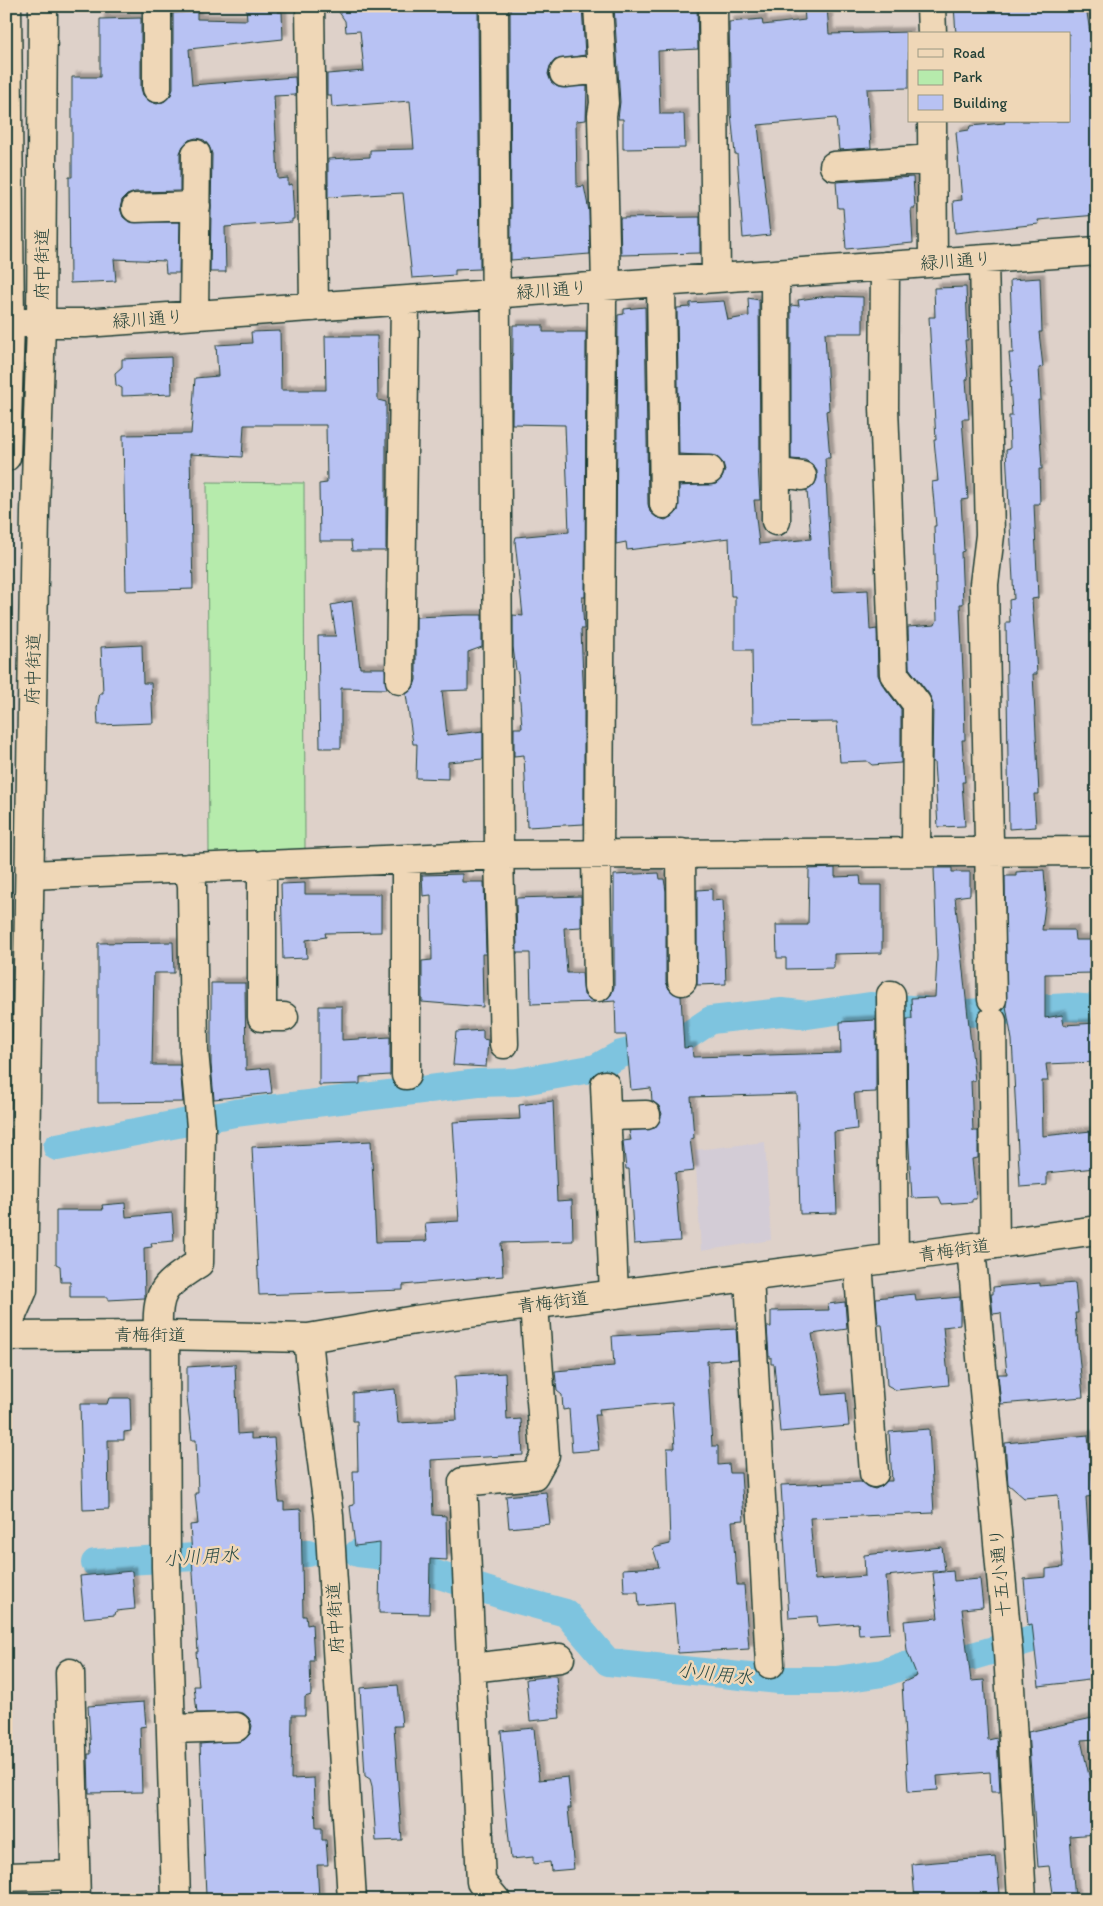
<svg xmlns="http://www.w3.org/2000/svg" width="1103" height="1906" font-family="Itim,'Klee One',sans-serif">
  <defs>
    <filter id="shadow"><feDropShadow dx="4.5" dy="-4.5" stdDeviation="1" flood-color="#0004"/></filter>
  </defs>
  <rect width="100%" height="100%" fill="#ded1c9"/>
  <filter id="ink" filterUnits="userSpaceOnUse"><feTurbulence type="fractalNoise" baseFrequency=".02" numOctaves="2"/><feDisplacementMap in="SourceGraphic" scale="10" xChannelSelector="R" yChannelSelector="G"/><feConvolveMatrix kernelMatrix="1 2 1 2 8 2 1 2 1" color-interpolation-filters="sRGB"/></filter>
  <g filter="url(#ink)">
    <path fill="#d3ccd6" d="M 765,1142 L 771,1240 L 701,1251 L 695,1150 Z"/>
    <path fill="#b6ebac" stroke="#6a9470" d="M 207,482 L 304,483 L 305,850 L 209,854 Z"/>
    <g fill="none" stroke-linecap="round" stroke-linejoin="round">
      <path stroke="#7ec4df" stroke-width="28" d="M 57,1147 L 235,1113 L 478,1083 L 517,1082 L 596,1068 L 621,1054 L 684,1038 L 711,1020 L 782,1012 L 808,1015 L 870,1006 L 924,1010 L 950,1014 L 1069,1007 L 1097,1009
        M 358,1553 L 376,1555 L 514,1599 L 566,1613 L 608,1662 L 779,1680 L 836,1680 L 883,1673 L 903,1666 L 973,1656 L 1070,1628
        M 95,1563 L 263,1553 L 308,1553"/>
    </g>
    <path fill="#b8c2f3" stroke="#1f3d34" filter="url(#shadow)" d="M 246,6 L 278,6 L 278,12 L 282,12 L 283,39 L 189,49 L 192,85 L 295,77 L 296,95 L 274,96 L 278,179 L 288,178 L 288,185 L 292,184 L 294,219 L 292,219 L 292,222 L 225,227 L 226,272 L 210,272 L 212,154 L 209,146 L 204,140 L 196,138 L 189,140 L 183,146 L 180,153 L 180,191 L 135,192 L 127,195 L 122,200 L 120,208 L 123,217 L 129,222 L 180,222 L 179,273 L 166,273 L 165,261 L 114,259 L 116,281 L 70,283 L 69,177 L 72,177 L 72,77 L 100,77 L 100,19 L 141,18 L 141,88 L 143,95 L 149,101 L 157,104 L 165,101 L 171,95 L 173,88 L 173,13 L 197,12 L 197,19 L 247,20 Z
      M 335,6 L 478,6 L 480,269 L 455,270 L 455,275 L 412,278 L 403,193 L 328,197 L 328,159 L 370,157 L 370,150 L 414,149 L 410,101 L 332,107 L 331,95 L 327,95 L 327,74 L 364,71 L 360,31 L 346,32 L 345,21 Z
      M 510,6 L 582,6 L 585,55 L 555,60 L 550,66 L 548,74 L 551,82 L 558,87 L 587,86 L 586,120 L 576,121 L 577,187 L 584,186 L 589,211 L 590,254 L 511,260 Z
      M 614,6 L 697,6 L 698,49 L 658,51 L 660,114 L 684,114 L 685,148 L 623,149 L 623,119 L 618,119 L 620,102 Z
      M 827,6 L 829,34 L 909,32 L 909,88 L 867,89 L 871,148 L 839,150 L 836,118 L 758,125 L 770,235 L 743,238 L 737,154 L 735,154 L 731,113 L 729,22 L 762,19 L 763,25 L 805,20 L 804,8 Z
      M 954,6 L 1086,6 L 1097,80 L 1097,215 L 1038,220 L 1039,224 L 955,233 L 953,201 L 962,200 L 956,132 L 969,130 L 970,126 L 1005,123 L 1004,121 L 1069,121 L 1069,34 L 956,34 Z
      M 913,177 L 915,208 L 911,208 L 913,243 L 846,249 L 843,208 L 838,208 L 836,182 Z
      M 700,217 L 700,253 L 621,255 L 620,218 Z
      M 1040,278 L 1042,332 L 1039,332 L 1043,367 L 1039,368 L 1041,400 L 1038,400 L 1042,469 L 1039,469 L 1040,504 L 1034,504 L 1038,598 L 1032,599 L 1037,674 L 1033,674 L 1039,794 L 1034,794 L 1036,827 L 1009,829 L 1006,622 L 1010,622 L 1009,600 L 1014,599 L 1006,450 L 1010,449 L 1009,416 L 1012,416 L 1010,381 L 1012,381 L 1009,353 L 1013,353 L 1010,280 Z
      M 966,287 L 968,340 L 965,340 L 968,379 L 966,380 L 969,419 L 962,419 L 968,499 L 961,500 L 964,551 L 961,552 L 963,604 L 960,604 L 964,694 L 965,740 L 962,740 L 965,782 L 962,782 L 965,826 L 938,827 L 934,762 L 932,762 L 933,704 L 929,694 L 909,668 L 908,627 L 935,625 L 937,620 L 934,526 L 936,526 L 932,482 L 938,481 L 934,440 L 936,440 L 929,317 L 935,317 L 934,288 Z
      M 827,296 L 863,297 L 863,333 L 825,333 L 829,410 L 826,411 L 830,458 L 825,458 L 832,592 L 868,590 L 870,630 L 877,629 L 878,675 L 882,684 L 901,709 L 901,763 L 872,765 L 867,761 L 840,762 L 837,722 L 753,723 L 752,650 L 735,650 L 735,596 L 731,596 L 729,538 L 627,550 L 626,542 L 616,544 L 618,315 L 624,314 L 624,309 L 645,307 L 648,504 L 650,512 L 656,517 L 665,520 L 672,517 L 678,511 L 679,486 L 716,484 L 722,478 L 725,470 L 723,463 L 716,456 L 679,454 L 677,308 L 690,307 L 690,303 L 724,301 L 728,320 L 749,316 L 748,298 L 759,300 L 760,463 L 758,464 L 760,500 L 754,500 L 759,544 L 811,539 L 807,491 L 814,485 L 817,479 L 817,471 L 812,464 L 805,460 L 791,459 L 791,305 L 799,306 L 798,300 Z
      M 513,325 L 543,325 L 543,332 L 586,332 L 585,597 L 582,597 L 584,629 L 581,629 L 584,704 L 584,824 L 527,827 L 524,755 L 514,756 L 514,728 L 522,728 L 518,673 L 516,670 L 513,647 L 513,615 L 523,616 L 515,541 L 516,537 L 569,532 L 565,425 L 512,424 Z
      M 280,331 L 281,390 L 326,390 L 325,336 L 377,336 L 378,400 L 386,402 L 386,551 L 352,551 L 351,541 L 320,541 L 319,484 L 327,483 L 326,425 L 244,425 L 242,457 L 190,454 L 193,589 L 126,591 L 123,435 L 191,434 L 195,378 L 218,376 L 216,345 L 252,343 L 251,332 Z
      M 171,357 L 172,394 L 122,396 L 122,388 L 116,385 L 115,373 L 122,367 L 122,359 Z
      M 352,601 L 360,668 L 385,668 L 387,689 L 341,688 L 341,748 L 320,748 L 318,636 L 336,636 L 331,605 Z
      M 464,615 L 482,615 L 482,647 L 468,652 L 468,690 L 442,691 L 447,735 L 483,731 L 483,759 L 448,762 L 448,779 L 416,778 L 417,744 L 413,744 L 406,694 L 413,688 L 416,680 L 416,617 Z
      M 142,645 L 143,683 L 151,683 L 153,723 L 98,725 L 97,708 L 100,693 L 103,693 L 101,647 Z
      M 835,868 L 835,877 L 860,876 L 861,885 L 882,885 L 882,953 L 834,954 L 834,968 L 786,969 L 786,958 L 777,958 L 776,925 L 808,925 L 809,869 Z
      M 934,868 L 952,868 L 952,872 L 970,872 L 970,895 L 955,897 L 975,1081 L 971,1081 L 973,1131 L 978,1131 L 978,1158 L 972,1159 L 976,1199 L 972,1199 L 972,1202 L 942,1204 L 939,1197 L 912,1198 L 908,1132 L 907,1019 L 912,1019 L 911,998 L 935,997 L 937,956 Z
      M 1044,870 L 1046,897 L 1042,930 L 1074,930 L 1075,940 L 1092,940 L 1093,973 L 1045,974 L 1045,1018 L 1062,1015 L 1064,1025 L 1097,1023 L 1097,1062 L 1046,1064 L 1048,1081 L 1042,1081 L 1043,1136 L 1091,1131 L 1095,1168 L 1047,1173 L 1047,1185 L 1020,1187 L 1012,1040 L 1006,1006 L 1005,876 L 1016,876 L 1016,872 Z
      M 659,873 L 660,879 L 664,879 L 666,891 L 666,982 L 669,989 L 681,996 L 684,1048 L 692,1047 L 693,1057 L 841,1053 L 840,1022 L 876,1020 L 876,1092 L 854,1093 L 857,1129 L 834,1132 L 837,1213 L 800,1214 L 797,1094 L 691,1097 L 694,1138 L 690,1139 L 694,1171 L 675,1173 L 680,1241 L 634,1244 L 629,1169 L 626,1169 L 623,1141 L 631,1140 L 629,1131 L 655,1128 L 662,1114 L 659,1106 L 652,1101 L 651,1088 L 631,1090 L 626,1035 L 616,1035 L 615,1001 L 602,1002 L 611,995 L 614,987 L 614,875 Z
      M 462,874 L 462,882 L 484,882 L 486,954 L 482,954 L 483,1007 L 422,1002 L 422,961 L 432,960 L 431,895 L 423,896 L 422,875 Z
      M 305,883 L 305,894 L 381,894 L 381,932 L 325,933 L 326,937 L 306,940 L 307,958 L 283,959 L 281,884 Z
      M 712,889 L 712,901 L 723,900 L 726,984 L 697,985 L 697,890 Z
      M 581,896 L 581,927 L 564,928 L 567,973 L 582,973 L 584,995 L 595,1002 L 531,1004 L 530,953 L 517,953 L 516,898 Z
      M 173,942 L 174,973 L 154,973 L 152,1065 L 180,1065 L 183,1102 L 98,1103 L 98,943 Z
      M 211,983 L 245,983 L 246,1070 L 269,1068 L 272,1093 L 214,1099 L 211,1064 Z
      M 319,1006 L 342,1006 L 342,1040 L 390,1037 L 390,1075 L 360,1077 L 360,1084 L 319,1085 Z
      M 483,1030 L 483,1039 L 488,1040 L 486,1067 L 453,1065 L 456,1032 Z
      M 553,1101 L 557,1201 L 572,1200 L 573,1241 L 501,1243 L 503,1276 L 403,1285 L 403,1290 L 259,1295 L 252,1147 L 371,1141 L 376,1242 L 427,1241 L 425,1223 L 459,1221 L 453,1122 L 520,1119 L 519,1105 Z
      M 125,1203 L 126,1217 L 172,1213 L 174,1241 L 151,1243 L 152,1247 L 144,1248 L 145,1298 L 108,1300 L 108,1297 L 70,1297 L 70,1282 L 61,1282 L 60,1266 L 56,1264 L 56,1210 L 103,1210 L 102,1205 Z
      M 1040,1283 L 1040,1286 L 1075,1283 L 1078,1313 L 1075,1313 L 1083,1397 L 1001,1404 L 998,1374 L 1007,1374 L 1001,1313 L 993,1314 L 991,1294 L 993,1294 L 993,1287 Z
      M 915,1294 L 916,1301 L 960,1297 L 960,1325 L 943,1327 L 949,1385 L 896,1390 L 887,1385 L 883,1332 L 882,1325 L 878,1325 L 876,1298 Z
      M 845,1302 L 847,1329 L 812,1334 L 823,1395 L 846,1393 L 849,1426 L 780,1432 L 774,1364 L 771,1364 L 771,1357 L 769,1357 L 767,1327 L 771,1327 L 771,1311 L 829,1310 L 828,1304 Z
      M 736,1329 L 738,1359 L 707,1361 L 712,1446 L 718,1446 L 718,1465 L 729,1464 L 730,1473 L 741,1473 L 744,1520 L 732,1521 L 737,1585 L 744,1585 L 749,1649 L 678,1653 L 674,1603 L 639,1606 L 638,1592 L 624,1592 L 623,1569 L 659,1567 L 653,1548 L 670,1544 L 667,1448 L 675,1448 L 672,1403 L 599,1409 L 600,1415 L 595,1415 L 599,1450 L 572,1452 L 569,1409 L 563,1410 L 562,1395 L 557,1391 L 555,1371 L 614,1366 L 612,1336 Z
      M 235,1364 L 238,1434 L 251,1433 L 251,1439 L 274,1438 L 279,1502 L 284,1502 L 284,1510 L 301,1509 L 303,1616 L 306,1616 L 307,1625 L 312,1624 L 314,1661 L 310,1661 L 311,1695 L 305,1697 L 305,1715 L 292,1715 L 291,1779 L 314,1778 L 316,1828 L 322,1828 L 322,1840 L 326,1840 L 328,1865 L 317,1865 L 319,1897 L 305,1898 L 305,1900 L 250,1900 L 249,1895 L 206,1896 L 200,1744 L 244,1740 L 250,1734 L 252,1726 L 249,1718 L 243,1713 L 197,1713 L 194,1686 L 199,1686 L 196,1652 L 198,1652 L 190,1525 L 198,1524 L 195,1493 L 198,1493 L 196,1440 L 192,1440 L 187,1398 L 187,1367 Z
      M 505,1373 L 507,1420 L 521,1419 L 523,1455 L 431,1460 L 433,1515 L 446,1516 L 447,1560 L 430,1559 L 429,1614 L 379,1613 L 380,1543 L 355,1546 L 350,1506 L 354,1505 L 353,1471 L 358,1471 L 357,1421 L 353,1421 L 353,1393 L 395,1389 L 398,1423 L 457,1420 L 455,1376 Z
      M 109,1398 L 130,1398 L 131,1431 L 124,1432 L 124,1440 L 108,1440 L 109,1509 L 83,1510 L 80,1404 L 107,1404 Z
      M 929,1429 L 934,1513 L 810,1518 L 815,1580 L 865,1576 L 864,1555 L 942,1547 L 945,1570 L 886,1576 L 890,1633 L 859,1635 L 858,1623 L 818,1626 L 817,1616 L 789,1618 L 781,1485 L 861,1482 L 868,1487 L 875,1489 L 882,1486 L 887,1481 L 892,1481 L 889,1432 Z
      M 1088,1435 L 1094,1496 L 1086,1497 L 1091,1574 L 1097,1574 L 1097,1679 L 1039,1686 L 1032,1624 L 1028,1625 L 1024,1579 L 1046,1577 L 1046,1569 L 1063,1567 L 1058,1495 L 1024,1498 L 1008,1484 L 1005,1443 Z
      M 546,1492 L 550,1524 L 509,1528 L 506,1496 Z
      M 132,1571 L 135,1609 L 116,1611 L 115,1615 L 84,1618 L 80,1576 Z
      M 953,1571 L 954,1581 L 980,1579 L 983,1607 L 962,1609 L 971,1681 L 984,1680 L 988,1740 L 997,1738 L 1000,1792 L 991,1792 L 990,1772 L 937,1776 L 938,1790 L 908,1792 L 902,1683 L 917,1676 L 907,1651 L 904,1621 L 938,1618 L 933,1573 Z
      M 556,1676 L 560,1718 L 530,1721 L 526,1679 Z
      M 398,1685 L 402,1726 L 394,1726 L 402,1840 L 376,1841 L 372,1786 L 370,1779 L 365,1776 L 360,1688 Z
      M 144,1702 L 146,1726 L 140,1727 L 142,1792 L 89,1793 L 88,1754 L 91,1754 L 88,1706 Z
      M 1097,1717 L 1097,1739 L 1081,1740 L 1092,1789 L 1097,1789 L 1097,1834 L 1070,1836 L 1075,1900 L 1054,1900 L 1049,1866 L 1038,1867 L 1028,1732 Z
      M 534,1728 L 539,1780 L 568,1777 L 571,1808 L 568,1808 L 574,1869 L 551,1871 L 550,1862 L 533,1864 L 533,1857 L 511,1859 L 503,1781 L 505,1780 L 501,1731 Z
      M 996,1857 L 1000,1893 L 915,1900 L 912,1864 Z"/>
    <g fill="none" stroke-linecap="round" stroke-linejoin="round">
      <g stroke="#1f3d34" stroke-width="31">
        <path id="minor" d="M 157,6 L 157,88
          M 310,6 L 314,307
          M 494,6 L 499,855 L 504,1044
          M 598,6 L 604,103 L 602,115 L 606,286 L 602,300 L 599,854
          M 713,6 L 716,278
          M 931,6 L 932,34
          M 564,73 L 602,69
          M 932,121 L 933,262
          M 834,166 L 932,159
          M 136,208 L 196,206
          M 984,260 L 990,535 L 984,584 L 992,999
          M 885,266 L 884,407 L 894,674 L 917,704 L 916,851
          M 775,274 L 776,521
          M 661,283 L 664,504
          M 194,315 L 196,154
          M 6,323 L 85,323 L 1097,251
          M 664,470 L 709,470
          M 776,472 L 802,476
          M 400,680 L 405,301
          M 681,853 L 682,981
          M 596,854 L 598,987
          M 406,859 L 406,1075
          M 262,865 L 262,1017 L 284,1017
          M 30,875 L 499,855 L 1097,851
          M 891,995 L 894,1258
          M 992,1021 L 995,1244
          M 605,1085 L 614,1294
          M 607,1116 L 646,1115
          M 971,1248 L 1008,1652 L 1022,1900
          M 858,1263 L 874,1473
          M 749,1277 L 770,1664
          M 158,1335 C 156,1290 163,1287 199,1263 L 201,1127 L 194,1051 L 192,885 L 188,868
          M 165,1335 L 166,1567 L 176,1900
          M 471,1668 L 560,1658
          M 70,1673 L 76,1900
          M 171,1729 L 236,1727
          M 6,1877 L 75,1875
          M 496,1900 L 481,1882 L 463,1482 L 534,1475 L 545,1455 L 534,1305"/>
      </g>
      <g stroke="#1f3d34" stroke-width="31">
        <path id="major" d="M 6,457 L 10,323 L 7,6
          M 6,1329 L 23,1290 L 35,513 L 41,324 L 43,6
          M 6,1336 L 158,1335 L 308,1338 L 415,1320 L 894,1258 L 1097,1230
          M 308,1338 L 315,1408 L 329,1516 L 352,1900"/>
      </g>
      <use href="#minor" stroke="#efd7b7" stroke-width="28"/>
      <use href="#major" stroke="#efd7b7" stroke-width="28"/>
    </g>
  </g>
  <g text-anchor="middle" stroke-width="5" stroke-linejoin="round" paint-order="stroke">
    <g font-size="18" fill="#1f3d34" stroke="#efd7b7">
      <text transform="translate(956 261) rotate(-4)" y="6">緑川通り</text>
      <text transform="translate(42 264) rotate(-90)" y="6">府中街道</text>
      <text transform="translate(552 290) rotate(-4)" y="6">緑川通り</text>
      <text transform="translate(148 319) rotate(-4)" y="6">緑川通り</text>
      <text transform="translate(33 669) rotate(-89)" y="6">府中街道</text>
      <text transform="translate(954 1250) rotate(-8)" y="6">青梅街道</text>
      <text transform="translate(553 1302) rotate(-7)" y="6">青梅街道</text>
      <text x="150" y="1341">青梅街道</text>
      <text transform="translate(1000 1573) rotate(-95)" y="6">十五小通り</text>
      <text transform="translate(335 1618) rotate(-93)" y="6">府中街道</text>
    </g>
    <g font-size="19" font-style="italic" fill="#284a45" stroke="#efd7b7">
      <text transform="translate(201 1556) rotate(-4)" y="7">小川用水</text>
      <text transform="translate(715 1673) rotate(6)" y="7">小川用水</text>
    </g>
  </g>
  <rect width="1103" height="1906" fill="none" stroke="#efd7b7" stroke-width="25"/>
  <rect x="12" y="12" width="1078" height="1881" fill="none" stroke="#1f3d34" stroke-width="2" filter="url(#ink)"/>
  <rect x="908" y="32" width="162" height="90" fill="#efd7b7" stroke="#9c9983"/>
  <rect x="918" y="49" width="25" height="8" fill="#efd7b7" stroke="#9c9983"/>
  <text x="953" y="58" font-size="15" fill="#1f3d34">Road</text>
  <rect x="918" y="70" width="25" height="15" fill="#b6ebac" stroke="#9c9983"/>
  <text x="953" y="82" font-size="15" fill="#1f3d34">Park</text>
  <rect x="918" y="95" width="25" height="15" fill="#b8c2f3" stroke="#9c9983"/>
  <text x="953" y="108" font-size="15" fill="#1f3d34">Building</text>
</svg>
